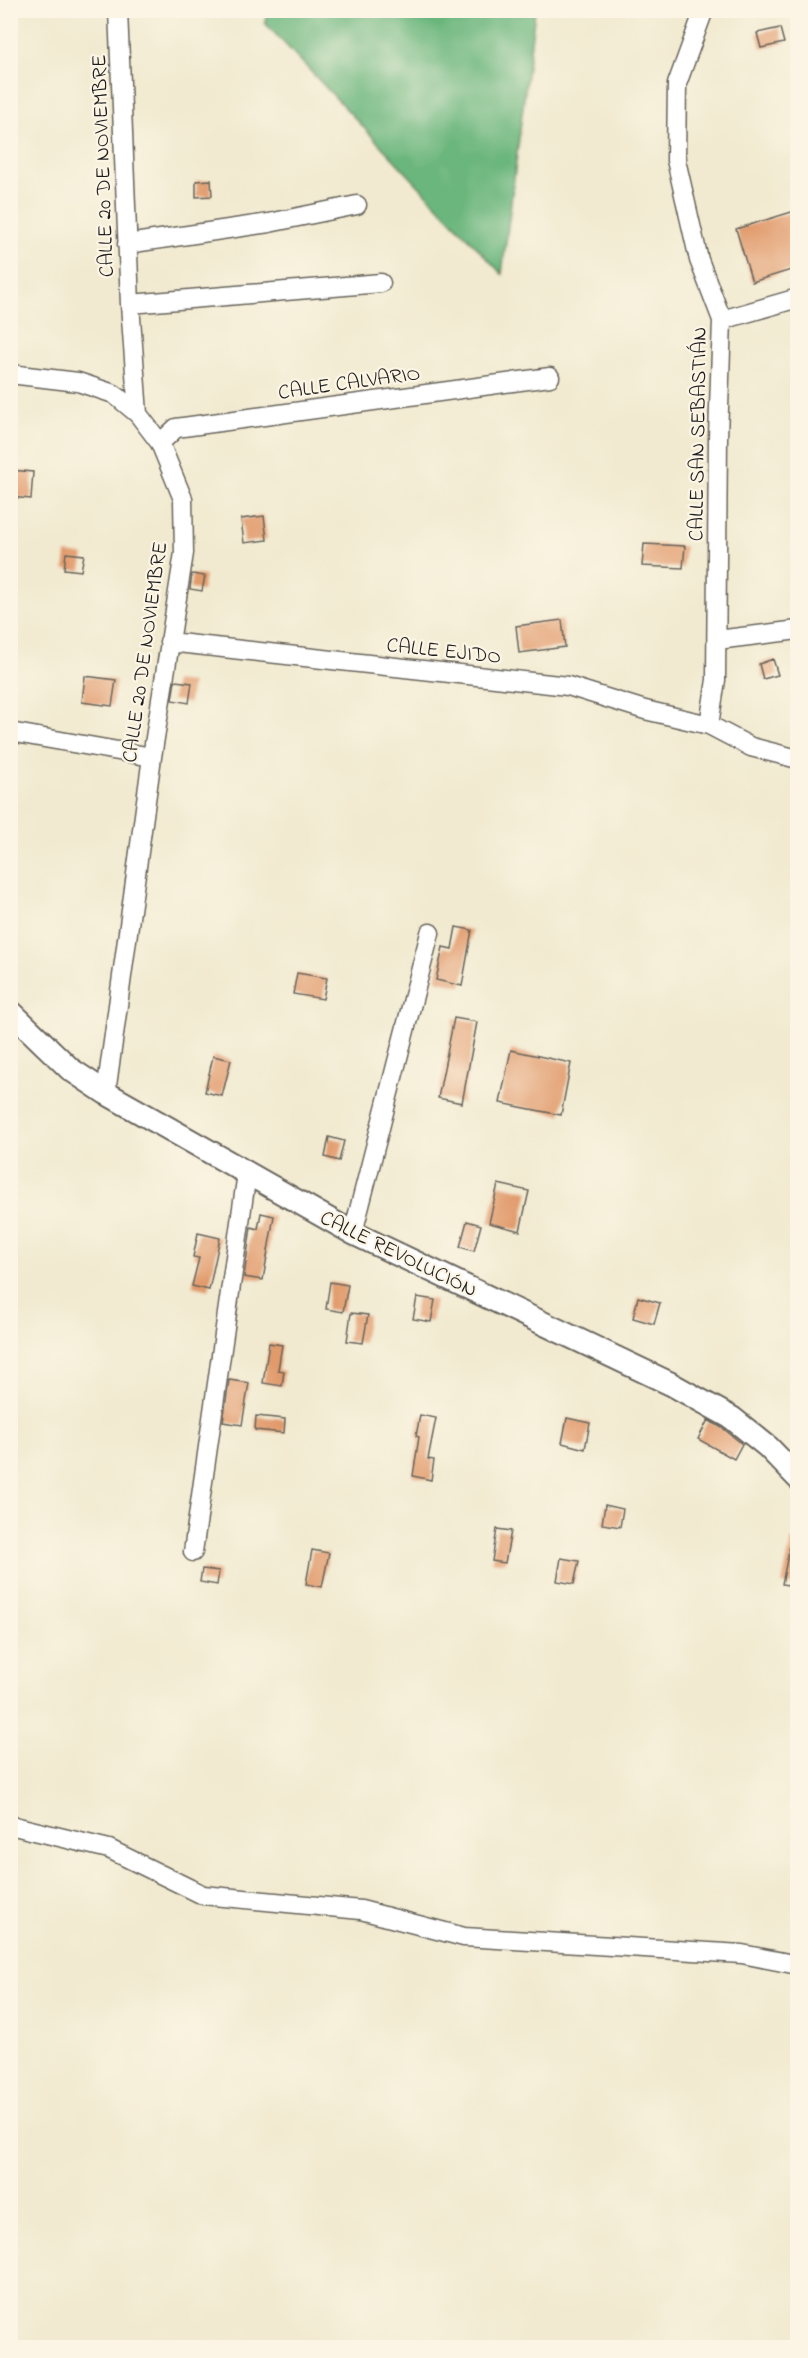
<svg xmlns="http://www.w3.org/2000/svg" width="808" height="2358" font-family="'Indie Flower',sans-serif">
  <rect width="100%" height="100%" fill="#fcf5e5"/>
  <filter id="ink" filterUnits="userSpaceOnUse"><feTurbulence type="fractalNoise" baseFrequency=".0167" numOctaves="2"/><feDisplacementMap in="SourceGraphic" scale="12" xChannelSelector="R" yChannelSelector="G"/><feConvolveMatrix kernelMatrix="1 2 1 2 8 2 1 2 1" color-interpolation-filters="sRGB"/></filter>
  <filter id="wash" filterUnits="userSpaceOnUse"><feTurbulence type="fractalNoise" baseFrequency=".008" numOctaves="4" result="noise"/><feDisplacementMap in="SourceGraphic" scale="24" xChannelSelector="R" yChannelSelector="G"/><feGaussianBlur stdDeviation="1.35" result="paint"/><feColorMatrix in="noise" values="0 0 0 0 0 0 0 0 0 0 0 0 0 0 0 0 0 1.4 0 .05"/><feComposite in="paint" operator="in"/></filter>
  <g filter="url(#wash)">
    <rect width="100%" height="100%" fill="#f1ead0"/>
    <path fill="#6bb67d" stroke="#44694c" stroke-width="1.5" d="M 267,11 L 535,11 L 502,274 L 265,23 Z"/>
    <g id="blocks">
      <path fill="#e19a6a" d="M 780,28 L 784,43 L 761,48 L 757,33 Z
        M 211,180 L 212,196 L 196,197 L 196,181 Z
        M 798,210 L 798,268 L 752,282 L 736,229 Z
        M 10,470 L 33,472 L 31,499 L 10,497 Z
        M 264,516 L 267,540 L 244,543 L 241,519 Z
        M 644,544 L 685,546 L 683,568 L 642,566 Z
        M 66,553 L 84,555 L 81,571 L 64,569 Z
        M 192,574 L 205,576 L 202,591 L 190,589 Z
        M 562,620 L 565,647 L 519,653 L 516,626 Z
        M 773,659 L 778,675 L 763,679 L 759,664 Z
        M 85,676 L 116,680 L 112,706 L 82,702 Z
        M 175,681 L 192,683 L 189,703 L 172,700 Z
        M 456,927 L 472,930 L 462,986 L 436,980 L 443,947 L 452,949 Z
        M 297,973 L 327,978 L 323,999 L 293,994 Z
        M 454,1018 L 477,1022 L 462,1103 L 438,1098 Z
        M 511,1050 L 571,1063 L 561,1115 L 500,1103 Z
        M 213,1056 L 231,1060 L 222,1096 L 205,1092 Z
        M 329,1137 L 344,1141 L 339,1161 L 325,1157 Z
        M 498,1184 L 529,1191 L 520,1231 L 489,1223 Z
        M 261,1213 L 274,1216 L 263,1280 L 244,1277 L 251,1227 L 258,1229 Z
        M 467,1221 L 481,1225 L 474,1251 L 460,1247 Z
        M 198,1233 L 220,1238 L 209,1290 L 192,1286 L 199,1258 L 193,1257 Z
        M 330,1282 L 348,1285 L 343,1312 L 326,1309 Z
        M 417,1297 L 435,1300 L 431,1322 L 413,1319 Z
        M 638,1297 L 660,1303 L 654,1324 L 633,1318 Z
        M 351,1313 L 368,1315 L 363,1343 L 347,1341 Z
        M 269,1343 L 282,1345 L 278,1370 L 284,1371 L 282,1386 L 263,1383 Z
        M 229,1380 L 249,1383 L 242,1425 L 223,1422 Z
        M 420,1415 L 436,1418 L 428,1459 L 434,1460 L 431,1480 L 413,1476 L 419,1437 L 416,1436 Z
        M 256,1416 L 285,1419 L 284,1433 L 255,1430 Z
        M 567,1418 L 590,1423 L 585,1449 L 562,1443 Z
        M 708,1420 L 724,1429 L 742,1444 L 734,1459 L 698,1439 Z
        M 605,1505 L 623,1509 L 620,1527 L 602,1524 Z
        M 497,1529 L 511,1531 L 505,1563 L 492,1561 Z
        M 791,1540 L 798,1540 L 798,1587 L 782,1584 Z
        M 312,1550 L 329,1553 L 322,1587 L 306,1584 Z
        M 561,1558 L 579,1561 L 574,1584 L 557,1581 Z
        M 202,1569 L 219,1571 L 217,1585 L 200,1582 Z"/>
    </g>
  </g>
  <g filter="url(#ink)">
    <use href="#blocks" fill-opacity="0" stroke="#67645b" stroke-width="1.5"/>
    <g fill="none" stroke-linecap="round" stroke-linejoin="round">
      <g stroke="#67645b" stroke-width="21">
        <path id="minor" d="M 704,10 L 677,84 L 676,160 L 699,260 L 722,320 L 718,437 L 716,680 L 709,725
          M 127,244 L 269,223 L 357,205
          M 130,304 L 381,283
          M 722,320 L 798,298
          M 10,374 L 78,382 L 114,394 L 138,414
          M 160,443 L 176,428 L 550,377
          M 717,640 L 798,630
          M 169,642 L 568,686 L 645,710 L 709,725 L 751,747 L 798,759
          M 10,732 L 152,757
          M 106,1093 L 152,757 L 184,553 L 183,499 L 160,443 L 138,414 L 130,304 L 118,10
          M 353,1233 L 430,933
          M 193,1552 L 247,1173
          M 10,1825 L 109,1849 L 203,1895 L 361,1910 L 464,1937 L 742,1954 L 798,1965"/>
      </g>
      <g stroke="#67645b" stroke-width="26">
        <path id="tertiary" d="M 10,1011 L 70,1069 L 106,1093 L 353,1233 L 671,1384 L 732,1418 L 768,1447 L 798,1478"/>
      </g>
      <use href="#minor" stroke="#fff" stroke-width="18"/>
      <use href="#tertiary" stroke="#fff" stroke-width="22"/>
    </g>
  </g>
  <g text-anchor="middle" stroke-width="4.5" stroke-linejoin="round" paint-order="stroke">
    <g font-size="21" fill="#1c1c1c" stroke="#fcf5e5">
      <text transform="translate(102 166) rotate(-92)" y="7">CALLE 20 DE NOVIEMBRE</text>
      <text transform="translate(349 382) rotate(-8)" y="7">CALLE CALVARIO</text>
      <text transform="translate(697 434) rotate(-89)" y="7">CALLE SAN SEBASTIÁN</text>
      <text transform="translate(444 650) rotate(6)" y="7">CALLE EJIDO</text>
      <text transform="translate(144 652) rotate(-82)" y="7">CALLE 20 DE NOVIEMBRE</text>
      <text transform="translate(399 1253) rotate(26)" y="7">CALLE REVOLUCIÓN</text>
    </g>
  </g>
  <rect width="808" height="2358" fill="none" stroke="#fcf5e5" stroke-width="36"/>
</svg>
